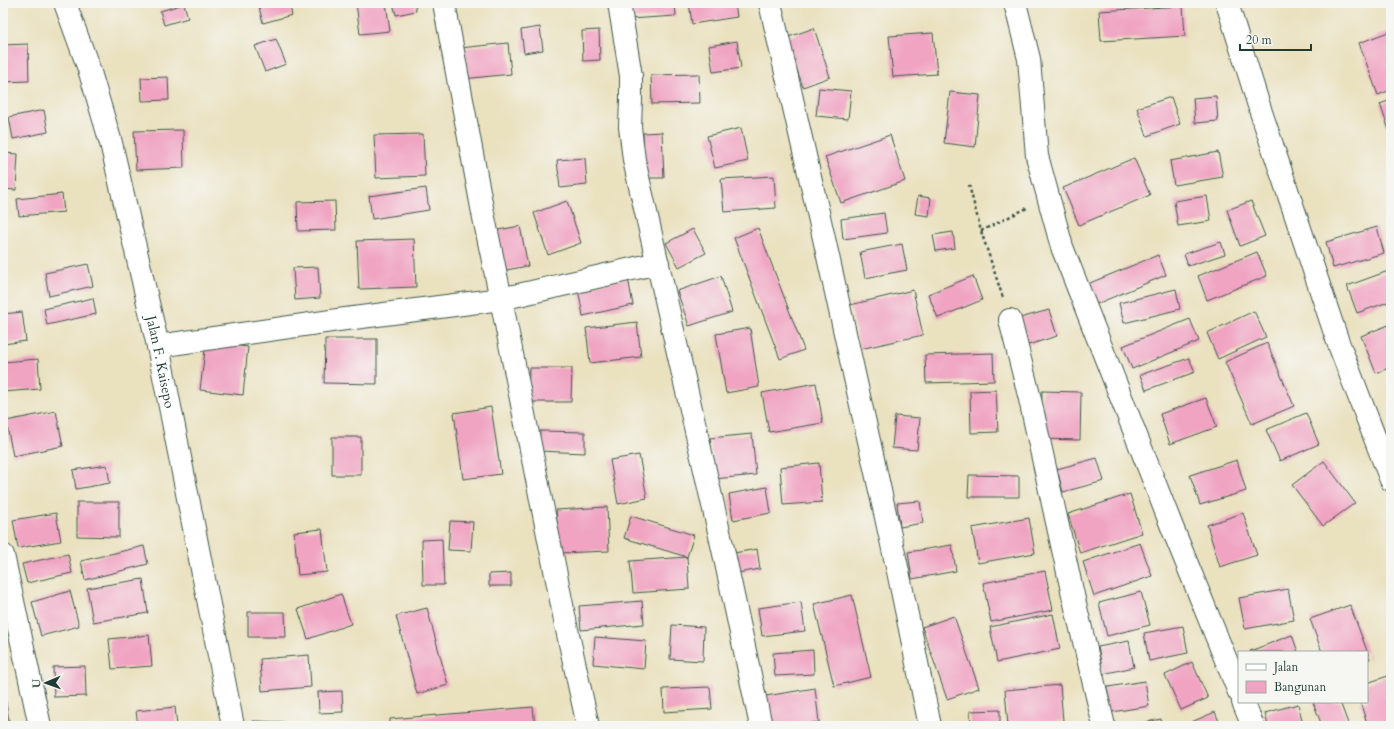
<svg xmlns="http://www.w3.org/2000/svg" width="1394" height="729" font-family="Cardo,serif">
  <rect width="100%" height="100%" fill="#f6f6f2"/>
  <filter id="ink" filterUnits="userSpaceOnUse"><feTurbulence type="fractalNoise" baseFrequency=".025" numOctaves="2"/><feDisplacementMap in="SourceGraphic" scale="8" xChannelSelector="R" yChannelSelector="G"/><feConvolveMatrix kernelMatrix="1 2 1 2 8 2 1 2 1" color-interpolation-filters="sRGB"/></filter>
  <filter id="wash" filterUnits="userSpaceOnUse"><feTurbulence type="fractalNoise" baseFrequency=".012" numOctaves="4" result="noise"/><feDisplacementMap in="SourceGraphic" scale="16" xChannelSelector="R" yChannelSelector="G"/><feGaussianBlur stdDeviation="0.9" result="paint"/><feColorMatrix in="noise" values="0 0 0 0 0 0 0 0 0 0 0 0 0 0 0 0 0 1.4 0 .05"/><feComposite in="paint" operator="in"/></filter>
  <g filter="url(#wash)">
    <rect width="100%" height="100%" fill="#eae1bf"/>
    <g id="blocks">
      <path fill="#f0a4c2" d="M 258,3 L 289,3 L 292,15 L 263,23 Z
        M 356,3 L 386,3 L 390,31 L 360,34 Z
        M 393,3 L 415,3 L 416,11 L 396,15 Z
        M 629,3 L 675,3 L 676,16 L 629,19 Z
        M 689,3 L 735,3 L 737,17 L 692,24 Z
        M 184,4 L 188,18 L 164,25 L 160,11 Z
        M 1183,6 L 1185,36 L 1101,41 L 1099,11 Z
        M 540,27 L 543,50 L 524,53 L 521,30 Z
        M 814,28 L 830,77 L 803,87 L 786,38 Z
        M 599,30 L 600,60 L 583,61 L 582,31 Z
        M 1391,31 L 1391,90 L 1378,95 L 1359,43 Z
        M 933,33 L 937,74 L 893,77 L 889,36 Z
        M 276,39 L 286,64 L 265,72 L 255,46 Z
        M 737,41 L 741,68 L 713,72 L 709,46 Z
        M 508,43 L 511,74 L 463,79 L 460,48 Z
        M 28,44 L 29,81 L 3,82 L 3,45 Z
        M 699,74 L 700,103 L 652,104 L 651,75 Z
        M 168,77 L 169,100 L 142,101 L 141,78 Z
        M 819,88 L 851,91 L 848,119 L 816,116 Z
        M 950,92 L 980,95 L 975,147 L 944,143 Z
        M 1216,96 L 1218,121 L 1195,123 L 1193,98 Z
        M 1171,97 L 1180,124 L 1147,136 L 1137,108 Z
        M 1391,100 L 1391,136 L 1380,104 Z
        M 44,110 L 48,132 L 13,139 L 9,117 Z
        M 741,128 L 748,161 L 715,168 L 707,136 Z
        M 183,130 L 184,168 L 136,170 L 134,131 Z
        M 662,132 L 664,178 L 644,178 L 643,133 Z
        M 423,134 L 425,176 L 376,178 L 374,135 Z
        M 890,135 L 905,181 L 841,203 L 825,157 Z
        M 1218,152 L 1223,177 L 1174,185 L 1170,161 Z
        M 3,153 L 18,154 L 16,190 L 3,189 Z
        M 585,158 L 587,185 L 560,188 L 557,160 Z
        M 1134,158 L 1150,195 L 1079,225 L 1063,188 Z
        M 774,176 L 776,208 L 724,212 L 721,179 Z
        M 426,188 L 429,210 L 372,219 L 369,196 Z
        M 62,194 L 64,212 L 19,216 L 17,199 Z
        M 918,196 L 931,198 L 929,216 L 915,214 Z
        M 1207,196 L 1211,221 L 1178,226 L 1174,201 Z
        M 335,201 L 336,230 L 298,231 L 297,202 Z
        M 567,201 L 581,243 L 548,255 L 534,213 Z
        M 1251,201 L 1265,236 L 1240,246 L 1227,210 Z
        M 884,213 L 887,233 L 843,239 L 841,219 Z
        M 520,226 L 528,266 L 501,271 L 493,231 Z
        M 1377,227 L 1384,253 L 1333,268 L 1326,242 Z
        M 758,228 L 804,350 L 780,359 L 734,238 Z
        M 693,229 L 706,253 L 679,267 L 666,243 Z
        M 953,232 L 955,248 L 936,251 L 933,235 Z
        M 414,239 L 416,287 L 359,289 L 357,241 Z
        M 1221,242 L 1225,254 L 1188,266 L 1184,254 Z
        M 902,244 L 907,270 L 865,278 L 860,252 Z
        M 1257,252 L 1267,276 L 1207,300 L 1198,276 Z
        M 1158,255 L 1166,275 L 1094,305 L 1085,285 Z
        M 88,264 L 93,286 L 49,296 L 45,273 Z
        M 318,267 L 320,298 L 295,300 L 293,268 Z
        M 1391,270 L 1391,301 L 1357,313 L 1347,286 Z
        M 721,276 L 732,312 L 689,326 L 677,291 Z
        M 973,276 L 982,300 L 938,318 L 928,294 Z
        M 628,278 L 633,305 L 583,316 L 578,288 Z
        M 1176,289 L 1180,309 L 1124,323 L 1119,303 Z
        M 913,290 L 923,335 L 860,349 L 850,305 Z
        M 93,298 L 96,314 L 47,325 L 44,309 Z
        M 1049,310 L 1057,336 L 1028,345 L 1020,318 Z
        M 1254,311 L 1266,337 L 1218,359 L 1207,333 Z
        M 22,312 L 26,341 L 3,344 L 3,314 Z
        M 1190,319 L 1199,341 L 1132,369 L 1123,346 Z
        M 637,322 L 641,357 L 590,363 L 586,328 Z
        M 1391,324 L 1391,367 L 1376,373 L 1361,336 Z
        M 750,328 L 759,387 L 726,393 L 716,334 Z
        M 325,339 L 377,339 L 377,384 L 324,383 Z
        M 206,342 L 248,347 L 243,395 L 200,390 Z
        M 1267,343 L 1294,406 L 1252,424 L 1225,362 Z
        M 993,353 L 994,381 L 926,383 L 925,355 Z
        M 1189,358 L 1195,372 L 1146,390 L 1140,375 Z
        M 38,359 L 40,389 L 3,392 L 3,362 Z
        M 529,368 L 572,368 L 571,402 L 528,402 Z
        M 816,383 L 823,423 L 769,432 L 762,393 Z
        M 996,390 L 998,432 L 971,433 L 970,391 Z
        M 1042,391 L 1081,392 L 1080,440 L 1041,439 Z
        M 1206,398 L 1217,427 L 1170,444 L 1160,414 Z
        M 491,407 L 501,474 L 463,479 L 454,413 Z
        M 56,411 L 63,446 L 13,456 L 6,421 Z
        M 1306,413 L 1319,444 L 1280,461 L 1266,430 Z
        M 895,416 L 920,418 L 917,450 L 892,448 Z
        M 540,431 L 585,432 L 585,453 L 539,451 Z
        M 752,434 L 756,475 L 714,479 L 710,438 Z
        M 332,437 L 361,437 L 361,475 L 332,475 Z
        M 639,455 L 647,498 L 618,504 L 610,460 Z
        M 1097,458 L 1104,481 L 1063,492 L 1057,469 Z
        M 1237,460 L 1246,491 L 1200,505 L 1190,475 Z
        M 1324,461 L 1355,503 L 1323,526 L 1292,485 Z
        M 819,463 L 822,502 L 783,505 L 780,467 Z
        M 107,465 L 110,483 L 76,489 L 73,470 Z
        M 969,475 L 1019,476 L 1019,497 L 968,497 Z
        M 767,487 L 771,513 L 733,520 L 729,494 Z
        M 1130,494 L 1142,533 L 1080,553 L 1068,514 Z
        M 920,501 L 923,523 L 900,527 L 897,503 Z
        M 77,502 L 119,502 L 119,537 L 77,536 Z
        M 607,507 L 609,551 L 559,553 L 556,510 Z
        M 56,513 L 61,541 L 18,548 L 13,520 Z
        M 1243,513 L 1257,555 L 1220,567 L 1207,525 Z
        M 631,516 L 694,535 L 687,557 L 624,538 Z
        M 1029,518 L 1035,553 L 978,563 L 972,528 Z
        M 450,521 L 473,522 L 471,551 L 448,550 Z
        M 322,529 L 327,572 L 298,575 L 294,532 Z
        M 442,539 L 444,585 L 423,585 L 422,540 Z
        M 1140,543 L 1152,576 L 1094,596 L 1083,562 Z
        M 952,545 L 956,571 L 912,579 L 908,552 Z
        M 144,546 L 148,564 L 85,580 L 81,561 Z
        M 757,549 L 760,569 L 738,573 L 734,553 Z
        M 68,554 L 72,573 L 27,583 L 22,564 Z
        M 687,557 L 689,589 L 633,593 L 630,561 Z
        M 1045,571 L 1053,610 L 991,622 L 983,583 Z
        M 511,573 L 511,586 L 489,586 L 489,574 Z
        M 143,579 L 148,613 L 93,622 L 87,588 Z
        M 1288,589 L 1294,620 L 1245,629 L 1239,598 Z
        M 70,591 L 79,626 L 41,636 L 32,602 Z
        M 1141,592 L 1150,625 L 1107,636 L 1099,603 Z
        M 341,594 L 351,624 L 308,639 L 298,609 Z
        M 852,595 L 871,677 L 834,686 L 814,604 Z
        M 642,601 L 644,624 L 581,630 L 579,606 Z
        M 801,602 L 805,631 L 762,636 L 758,608 Z
        M 1350,605 L 1370,659 L 1367,660 L 1367,652 L 1322,652 L 1310,619 Z
        M 427,608 L 448,685 L 417,694 L 396,616 Z
        M 248,612 L 285,612 L 286,637 L 248,637 Z
        M 1053,614 L 1060,649 L 997,662 L 990,627 Z
        M 954,616 L 979,688 L 947,699 L 922,627 Z
        M 672,625 L 704,627 L 703,661 L 670,659 Z
        M 1183,626 L 1188,653 L 1149,661 L 1144,633 Z
        M 149,635 L 152,666 L 112,669 L 109,639 Z
        M 1292,635 L 1298,652 L 1250,652 L 1250,651 Z
        M 595,637 L 646,641 L 644,669 L 593,664 Z
        M 1129,641 L 1134,667 L 1103,674 L 1098,647 Z
        M 813,650 L 814,674 L 775,676 L 773,653 Z
        M 309,655 L 311,687 L 262,691 L 260,659 Z
        M 1192,662 L 1208,698 L 1181,710 L 1165,675 Z
        M 85,666 L 86,696 L 54,697 L 53,667 Z
        M 1391,675 L 1391,726 L 1368,726 L 1360,702 L 1367,702 L 1367,683 Z
        M 1145,681 L 1149,706 L 1106,713 L 1102,688 Z
        M 1060,685 L 1063,721 L 1008,726 L 1005,690 Z
        M 710,687 L 712,709 L 664,712 L 663,689 Z
        M 815,688 L 819,722 L 793,726 L 771,726 L 766,696 Z
        M 342,691 L 343,712 L 319,713 L 318,692 Z
        M 3,692 L 4,692 L 10,726 L 3,726 Z
        M 1313,702 L 1340,702 L 1349,726 L 1322,726 Z
        M 1298,704 L 1303,724 L 1293,726 L 1268,726 L 1265,713 Z
        M 175,707 L 177,726 L 138,726 L 136,711 Z
        M 533,707 L 535,726 L 390,726 L 390,719 Z
        M 1000,710 L 1000,726 L 971,726 L 970,711 Z
        M 1215,712 L 1221,726 L 1182,726 Z
        M 1161,719 L 1162,726 L 1132,726 L 1132,725 Z
        M 253,721 L 284,722 L 284,726 L 253,726 Z"/>
    </g>
  </g>
  <g filter="url(#ink)">
    <use href="#blocks" fill-opacity="0" stroke="#3d5649" stroke-width="1"/>
    <g fill="none" stroke-linecap="round" stroke-linejoin="round">
      <g stroke="#3d5649" stroke-width="24">
        <path id="minor" d="M 444,3 L 483,213 L 501,299 L 658,263
          M 619,3 L 631,76 L 631,100 L 630,127 L 634,160 L 723,549 L 761,726
          M 770,3 L 823,234 L 899,576 L 930,726
          M 1015,3 L 1029,59 L 1037,156 L 1062,247 L 1172,527 L 1239,692
          M 1227,3 L 1260,109 L 1338,342 L 1391,480
          M 1010,320 L 1029,395 L 1073,595 L 1104,726
          M 158,346 L 338,320 L 501,299 L 566,625 L 588,726
          M 3,555 L 40,726
          M 1243,702 L 1253,726"/>
      </g>
      <g stroke="#3d5649" stroke-width="24">
        <g id="tertiary">
          <path id="s1" d="M 65,3 L 89,69 L 111,143 L 158,346 L 233,726"/>
        </g>
      </g>
      <path stroke="#3d5649" stroke-width="2.5" stroke-dasharray="3 3" stroke-linecap="butt" d="M 969,185 L 981,231 L 1003,298
        M 981,231 L 1027,208"/>
      <use href="#minor" stroke="#fff" stroke-width="22"/>
      <use href="#tertiary" stroke="#fff" stroke-width="22"/>
    </g>
  </g>
  <g text-anchor="middle" stroke-width="3" stroke-linejoin="round" paint-order="stroke">
    <g font-size="14" fill="#1f3d34" stroke="#f6f6f2">
      <text dy="5" stroke="none"><textPath href="#s1" startOffset="372">Jalan F. Kaisepo</textPath></text>
    </g>
  </g>
  <rect width="1394" height="729" fill="none" stroke="#f6f6f2" stroke-width="16"/>
  <rect x="1238" y="651" width="130" height="52" fill="#f6f6f2" stroke="#a0aca6"/>
  <rect x="1246" y="664" width="20" height="6" fill="#ffffff" stroke="#a0aca6"/>
  <text x="1274" y="671" font-size="12" fill="#1f3d34">Jalan</text>
  <rect x="1246" y="681" width="20" height="12" fill="#f0a4c2" stroke="#a0aca6"/>
  <text x="1274" y="691" font-size="12" fill="#1f3d34">Bangunan</text>
  <g transform="translate(46 683) rotate(268)" stroke="#f6f6f2" stroke-width="3" paint-order="stroke">
  <path d="M0-3L7 15L0 10L-7 15Z" fill="#1f3d34"/>
  <text y="-6" font-size="11" font-weight="bold" text-anchor="middle" fill="#1f3d34">U</text>
  </g>
  <path d="M1240 44v6h71v-6" fill="none" stroke="#1f3d34" stroke-width="2"/>
  <text x="1246" y="44" font-size="12" fill="#1f3d34" stroke="#f6f6f2" stroke-width="3" paint-order="stroke">20 m</text>
</svg>
